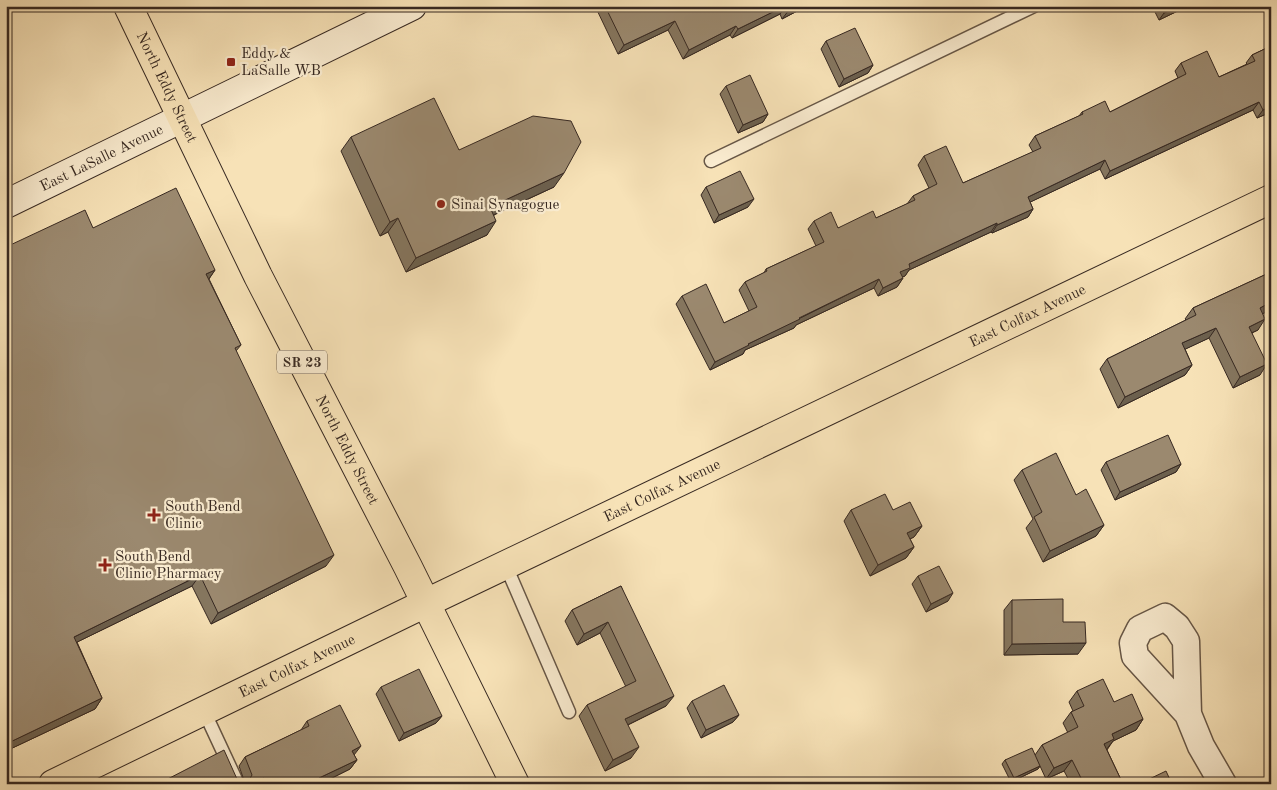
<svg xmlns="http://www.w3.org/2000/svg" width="1277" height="790" font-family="'Old Standard TT',serif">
  <rect width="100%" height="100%" fill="#f7e2b7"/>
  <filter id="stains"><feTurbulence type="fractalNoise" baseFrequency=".004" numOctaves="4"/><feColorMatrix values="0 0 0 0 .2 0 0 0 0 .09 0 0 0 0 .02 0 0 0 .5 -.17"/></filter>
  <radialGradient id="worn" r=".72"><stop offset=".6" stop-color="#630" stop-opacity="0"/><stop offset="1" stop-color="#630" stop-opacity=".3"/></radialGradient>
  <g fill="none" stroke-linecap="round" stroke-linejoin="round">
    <g stroke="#675747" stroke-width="15">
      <path id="lane" d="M 711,161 L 1034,6
        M 506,566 L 569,712
        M 204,711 L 238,784"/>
    </g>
    <g stroke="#675747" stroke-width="29">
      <path id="street" d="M 1188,714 L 1186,641 L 1177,627 L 1165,617 L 1140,629 L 1133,643 L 1135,656 L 1188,714 L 1201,746 L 1223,784"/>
    </g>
    <g stroke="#372922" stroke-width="30">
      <g id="secondary">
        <path id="s1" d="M 6,204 L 412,6"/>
      </g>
    </g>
    <g stroke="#372922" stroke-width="30">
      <g id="primary">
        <path id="s2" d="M 128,6 L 258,276 L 408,567 L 515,784"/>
        <path id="s3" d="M 53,784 L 426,603 L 1271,199"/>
      </g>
    </g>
    <use href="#lane" stroke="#faecd0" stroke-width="12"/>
    <use href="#street" stroke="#faecd0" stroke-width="26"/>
    <use href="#secondary" stroke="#faecd0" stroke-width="28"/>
    <use href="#primary" stroke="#f7e2b7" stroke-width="28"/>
  </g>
  <path fill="#85765f" stroke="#372922" d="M 595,6 L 803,6 L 801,9 L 782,19 L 780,14 L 732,38 L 730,35 L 683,59 L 668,30 L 618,54 Z
    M 1152,6 L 1186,6 L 1184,8 L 1159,20 Z
    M 1231,6 L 1243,6 L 1233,11 Z
    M 826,41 L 873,65 L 868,73 L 839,87 L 821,49 Z
    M 1271,46 L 1271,112 L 1257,118 L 1253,110 L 1105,179 L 1100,169 L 1030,202 L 1033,209 L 1028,217 L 992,233 L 991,232 L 909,270 L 905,276 L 902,277 L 903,278 L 897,287 L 878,296 L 874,288 L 796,325 L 794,328 L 745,350 L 743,354 L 710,370 L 676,304 L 682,296 L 724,323 L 749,311 L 739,290 L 745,282 L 764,273 L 766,269 L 816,246 L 808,229 L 814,221 L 838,228 L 876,218 L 907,204 L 913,196 L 929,188 L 918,165 L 924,156 L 963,183 L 1033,152 L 1029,145 L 1035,136 L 1079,116 L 1082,112 L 1110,112 L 1178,78 L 1175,71 L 1181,63 L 1219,77 L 1247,64 L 1246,63 L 1252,55 Z
    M 726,86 L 768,114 L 763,122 L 738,133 L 720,94 Z
    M 351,137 L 459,150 L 554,187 L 494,215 L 487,235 L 406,272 L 388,232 L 380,236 L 341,151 Z
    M 706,187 L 748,207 L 714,223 L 701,195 Z
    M 93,228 L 215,270 L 209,279 L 241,345 L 236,351 L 326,566 L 211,624 L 192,586 L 77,642 L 102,698 L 95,709 L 6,751 Z
    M 1271,272 L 1271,310 L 1263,313 L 1258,330 L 1252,333 L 1260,375 L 1233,388 L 1209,338 L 1185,349 L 1192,365 L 1185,375 L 1118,408 L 1100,369 L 1107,359 L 1186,320 L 1185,319 L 1193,308 Z
    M 1106,462 L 1181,464 L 1176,472 L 1115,500 L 1101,470 Z
    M 1022,470 L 1076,495 L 1104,525 L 1096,536 L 1043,562 L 1026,528 L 1033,519 L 1014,480 Z
    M 851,510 L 893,510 L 922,526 L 914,537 L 910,539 L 914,547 L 906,558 L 870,576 L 844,521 Z
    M 918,576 L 948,601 L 926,612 L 912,584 Z
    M 621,586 L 666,706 L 628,725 L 631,758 L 605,771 L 579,716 L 587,705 L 626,687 L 600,633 L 577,645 L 565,621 L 572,610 Z
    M 1012,600 L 1063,622 L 1078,654 L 1004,655 L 1004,610 Z
    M 381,687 L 442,716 L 436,723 L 399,741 L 376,694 Z
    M 1077,691 L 1114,702 L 1143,719 L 1136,730 L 1113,741 L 1107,750 L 1123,784 L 1071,784 L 1064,771 L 1046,779 L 1040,766 L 1038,769 L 1011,782 L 1002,764 L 1005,760 L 1035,755 L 1042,745 L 1068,733 L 1063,723 L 1071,712 L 1073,711 L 1069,702 Z
    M 692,701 L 739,715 L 733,722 L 701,738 L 687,708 Z
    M 307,721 L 354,755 L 357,760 L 350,769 L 322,783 L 322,784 L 158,784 L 237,779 L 243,783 L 245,783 L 239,766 L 245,757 L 301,730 Z"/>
  <path fill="#6c604e" stroke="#372922" d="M 785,6 L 786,6 L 780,14 L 732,38 L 738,29 Z
    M 796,6 L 803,6 L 801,9 L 782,19 L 789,10 Z
    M 1178,6 L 1186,6 L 1184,8 L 1159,20 L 1164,13 Z
    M 1236,6 L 1243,6 L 1233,11 Z
    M 675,21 L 668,30 L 618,54 L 624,45 Z
    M 736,26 L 730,35 L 683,59 L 689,50 Z
    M 873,65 L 868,73 L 839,87 L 844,79 Z
    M 1259,102 L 1253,110 L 1105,179 L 1110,171 Z
    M 1271,106 L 1271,112 L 1257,118 L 1263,110 Z
    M 768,114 L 763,122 L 738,133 L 743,125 Z
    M 1105,160 L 1100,169 L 1022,206 L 1028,197 Z
    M 564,173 L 554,187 L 480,221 L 490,207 Z
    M 754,199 L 748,207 L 714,223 L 719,215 Z
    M 1033,209 L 1028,217 L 992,233 L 997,225 Z
    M 398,218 L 388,232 L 380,236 L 390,222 Z
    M 496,221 L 487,235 L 406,272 L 416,258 Z
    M 997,223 L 991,232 L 909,270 L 905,276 L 894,280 L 900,272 L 909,264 Z
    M 215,270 L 208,280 L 206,274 Z
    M 903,278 L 897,287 L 878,296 L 883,288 Z
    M 879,279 L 874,288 L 796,325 L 794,328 L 745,350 L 743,354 L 710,370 L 715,362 L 748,344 Z
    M 1271,302 L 1271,310 L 1253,318 L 1260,308 Z
    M 1265,319 L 1258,330 L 1242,337 L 1249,327 Z
    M 1216,328 L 1209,338 L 1175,354 L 1182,343 Z
    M 1267,364 L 1260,375 L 1233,388 L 1240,377 Z
    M 1192,365 L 1185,375 L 1118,408 L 1125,397 Z
    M 1181,464 L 1176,472 L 1115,500 L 1120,492 Z
    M 1104,525 L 1096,536 L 1043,562 L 1050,551 Z
    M 922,526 L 914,537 L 899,544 L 907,533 Z
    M 914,547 L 906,558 L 870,576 L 878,565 Z
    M 334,555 L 326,566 L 211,624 L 218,613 Z
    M 200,575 L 192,586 L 67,647 L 74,637 Z
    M 953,593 L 948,601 L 926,612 L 931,604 Z
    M 608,622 L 600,633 L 577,645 L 584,634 Z
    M 1086,643 L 1078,654 L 1004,655 L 1012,644 Z
    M 674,696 L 666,706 L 617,730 L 625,719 Z
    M 102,698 L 95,709 L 6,751 L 6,744 Z
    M 739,715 L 733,722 L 701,738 L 706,730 Z
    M 442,716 L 436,723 L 399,741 L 404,733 Z
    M 1143,719 L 1136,730 L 1113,741 L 1106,750 L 1104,744 L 1112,734 Z
    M 361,746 L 354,755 L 352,751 Z
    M 639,747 L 631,758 L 605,771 L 613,760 Z
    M 357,760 L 350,769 L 320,784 L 319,778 Z
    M 1072,760 L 1064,771 L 1046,779 L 1054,768 Z
    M 1040,766 L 1038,769 L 1011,782 L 1014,778 Z
    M 264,778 L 260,784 L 252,784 Z"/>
  <path fill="#9b896f" stroke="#372922" d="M 605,6 L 785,6 L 738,29 L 736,26 L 689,50 L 675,21 L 624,45 Z
    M 787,6 L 796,6 L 789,10 Z
    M 1161,6 L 1178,6 L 1164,13 Z
    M 855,28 L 873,65 L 844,79 L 826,41 Z
    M 1271,46 L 1271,106 L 1263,110 L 1259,102 L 1110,171 L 1105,160 L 1028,197 L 1033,209 L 997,225 L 997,223 L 909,264 L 910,268 L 900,272 L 903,278 L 883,288 L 879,279 L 799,318 L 800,319 L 748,344 L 749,345 L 715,362 L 682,296 L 706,284 L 724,323 L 757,307 L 745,282 L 767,271 L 766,269 L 824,242 L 814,221 L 831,212 L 838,228 L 873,211 L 876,218 L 915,200 L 913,196 L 937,184 L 924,156 L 946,146 L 963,183 L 1041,148 L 1035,136 L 1083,114 L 1082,112 L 1105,101 L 1110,112 L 1186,74 L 1181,63 L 1207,51 L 1219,77 L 1255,61 L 1252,55 Z
    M 750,75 L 768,114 L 743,125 L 726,86 Z
    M 434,98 L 459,150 L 533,116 L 571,121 L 581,142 L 564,173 L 490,207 L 496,221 L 416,258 L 398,218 L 390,222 L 351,137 Z
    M 740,171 L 754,199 L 719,215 L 706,187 Z
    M 176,188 L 215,270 L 206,274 L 241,345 L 235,348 L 334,555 L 218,613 L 200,575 L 74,637 L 102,698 L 6,744 L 6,247 L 85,210 L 93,228 Z
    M 1271,272 L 1271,302 L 1260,308 L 1265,319 L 1249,327 L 1267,364 L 1240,377 L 1216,328 L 1182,343 L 1192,365 L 1125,397 L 1107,359 L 1196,315 L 1193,308 Z
    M 1168,435 L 1181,464 L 1120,492 L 1106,462 Z
    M 1056,453 L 1076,495 L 1086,489 L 1104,525 L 1050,551 L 1034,517 L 1042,512 L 1022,470 Z
    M 885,494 L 893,510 L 910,502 L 922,526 L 907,533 L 914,547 L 878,565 L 851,510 Z
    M 939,566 L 953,593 L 931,604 L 918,576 Z
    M 621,586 L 674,696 L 625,719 L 639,747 L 613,760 L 587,705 L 636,681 L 608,622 L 584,634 L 572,610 Z
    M 1063,599 L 1063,622 L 1085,622 L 1086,643 L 1012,644 L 1012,600 Z
    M 419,669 L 442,716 L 404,733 L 381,687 Z
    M 1103,679 L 1114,702 L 1132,694 L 1143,719 L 1112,734 L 1114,739 L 1104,744 L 1123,784 L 1084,784 L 1072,760 L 1054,768 L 1042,745 L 1078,727 L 1071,712 L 1084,706 L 1077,691 Z
    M 724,685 L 739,715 L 706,730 L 692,701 Z
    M 340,705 L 361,746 L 352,751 L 357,760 L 319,778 L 322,784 L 267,784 L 264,778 L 252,784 L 158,784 L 224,750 L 237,779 L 243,783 L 248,782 L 252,775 L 245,757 L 309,726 L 307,721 Z
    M 1032,748 L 1040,766 L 1014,778 L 1005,760 Z
    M 1166,771 L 1172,784 L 1139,784 Z
    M 447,780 L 449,784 L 438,784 Z"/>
  <g fill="#8f2418" stroke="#faecd0" stroke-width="2">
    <rect x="226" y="57" width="10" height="10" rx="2.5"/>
    <circle cx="441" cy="204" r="5"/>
    <path d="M151.5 507.5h5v5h5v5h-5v5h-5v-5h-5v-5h5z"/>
    <path d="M102.5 557.5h5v5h5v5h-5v5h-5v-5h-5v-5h5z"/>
  </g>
  <g text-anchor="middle" stroke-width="4.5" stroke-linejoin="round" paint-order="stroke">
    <rect fill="#faecd0" stroke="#726456" stroke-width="1" x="277" y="350.5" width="50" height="23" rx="4"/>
    <g font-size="14" font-weight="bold" fill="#372922">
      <text x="302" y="367">SR 23</text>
    </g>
    <g font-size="15" fill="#372922" stroke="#faecd0" text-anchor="start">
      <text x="241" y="58">Eddy &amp;<tspan x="241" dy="17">LaSalle WB</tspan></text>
      <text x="451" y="209">Sinai Synagogue</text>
      <text x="165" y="511">South Bend<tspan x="165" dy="17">Clinic</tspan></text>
      <text x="115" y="561">South Bend<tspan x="115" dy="17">Clinic Pharmacy</tspan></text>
    </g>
    <g font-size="15" fill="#372922" stroke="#faecd0">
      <text dy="5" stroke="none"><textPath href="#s2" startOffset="90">North Eddy Street</textPath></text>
      <text dy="5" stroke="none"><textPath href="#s1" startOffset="106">East LaSalle Avenue</textPath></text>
      <text dy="5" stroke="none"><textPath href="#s3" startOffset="1081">East Colfax Avenue</textPath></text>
      <text dy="5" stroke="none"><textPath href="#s2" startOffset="495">North Eddy Street</textPath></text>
      <text dy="5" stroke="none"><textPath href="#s3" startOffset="676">East Colfax Avenue</textPath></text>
      <text dy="5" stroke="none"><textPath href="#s3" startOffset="271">East Colfax Avenue</textPath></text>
    </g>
  </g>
  <rect width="1277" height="790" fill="none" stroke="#f7e2b7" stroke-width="25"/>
  <rect x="8" y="8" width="1262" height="775" fill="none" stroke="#372922" stroke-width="2.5"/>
  <rect x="12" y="12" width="1252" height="765" fill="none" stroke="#372922"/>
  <rect width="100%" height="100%" filter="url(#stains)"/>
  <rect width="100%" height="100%" fill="url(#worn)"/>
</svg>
